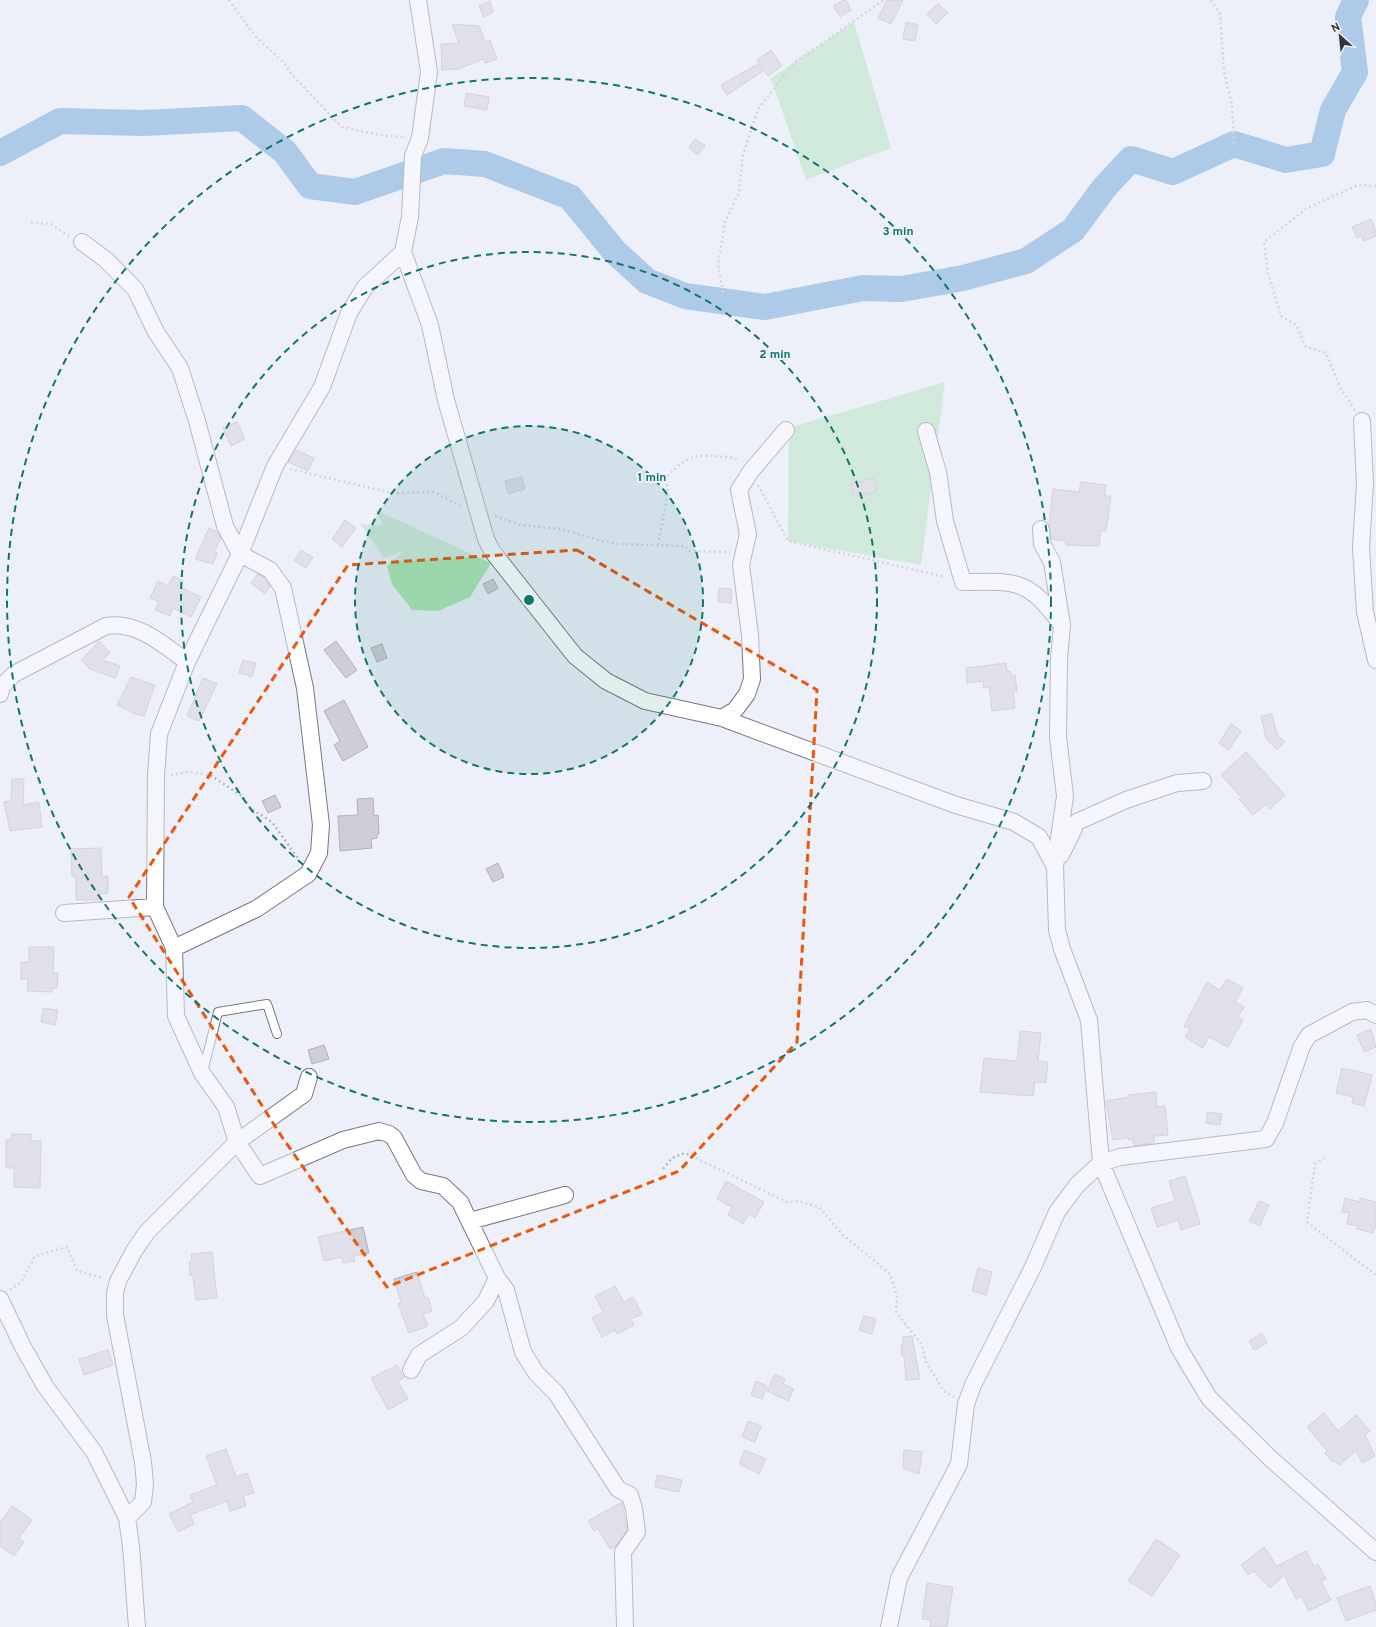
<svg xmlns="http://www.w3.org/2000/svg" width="1376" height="1627" font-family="Overpass,sans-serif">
  <rect width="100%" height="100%" fill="#edeff9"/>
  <path fill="#afe3b5" d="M 854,22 L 891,148 L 806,180 L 771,78 Z
    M 945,382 L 921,565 L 788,541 L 789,428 Z
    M 376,510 L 491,563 L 470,597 L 438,611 L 412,610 L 392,584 L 387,566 L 402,552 L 384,558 L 360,524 L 383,525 Z"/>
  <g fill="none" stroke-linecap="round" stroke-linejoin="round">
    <path stroke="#609ed3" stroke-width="26" d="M 0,153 L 60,121 L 144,123 L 242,118 L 285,152 L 310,186 L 355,192 L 444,161 L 485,164 L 570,197 L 615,252 L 647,281 L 685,296 L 765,307 L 863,288 L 902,289 L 963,278 L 1026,261 L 1073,230 L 1104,188 L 1131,159 L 1173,172 L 1234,144 L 1286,160 L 1322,154 L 1333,110 L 1355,72 L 1348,17 L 1356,0"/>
  </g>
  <path fill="#d0cdd7" stroke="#b4b1bb" d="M 844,0 L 846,0 L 851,10 L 840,17 L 833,6 Z
    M 887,0 L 903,0 L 891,24 L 878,18 Z
    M 490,1 L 493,12 L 484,17 L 479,6 Z
    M 938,3 L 948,13 L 936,24 L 927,14 Z
    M 906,22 L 918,25 L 915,41 L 903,39 Z
    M 452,24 L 479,26 L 485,42 L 490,40 L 497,59 L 485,63 L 483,59 L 458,69 L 442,70 L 441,44 L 459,43 Z
    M 771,50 L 782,66 L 768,76 L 757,60 Z
    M 758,64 L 763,71 L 727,95 L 721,85 Z
    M 466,93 L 489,97 L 487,110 L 464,106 Z
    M 695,139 L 705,145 L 698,155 L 689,148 Z
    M 1371,219 L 1376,231 L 1376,236 L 1364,241 L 1361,236 L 1357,238 L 1352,227 Z
    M 237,422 L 245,439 L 231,446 L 223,428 Z
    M 296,450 L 314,458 L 308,471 L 288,462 Z
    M 522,477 L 525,489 L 508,494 L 505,481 Z
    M 874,478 L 877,491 L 854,497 L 851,484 Z
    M 1081,482 L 1106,485 L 1105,496 L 1111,496 L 1106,531 L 1101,530 L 1099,546 L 1066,545 L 1066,541 L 1051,539 L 1049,524 L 1053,489 L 1079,492 Z
    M 345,520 L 356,528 L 342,547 L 332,539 Z
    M 209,528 L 217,532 L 221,538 L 214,552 L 217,553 L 213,564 L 195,559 Z
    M 301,550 L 313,557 L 306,568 L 294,561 Z
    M 258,574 L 264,577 L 270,586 L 265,594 L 251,583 Z
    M 173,576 L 183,581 L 180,587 L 201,597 L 191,617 L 173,608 L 170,616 L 155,610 L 159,602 L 150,598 L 158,581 L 168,586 Z
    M 493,579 L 498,588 L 488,594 L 483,584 Z
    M 719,588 L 732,589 L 731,603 L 718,602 Z
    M 99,641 L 110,653 L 103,660 L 120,666 L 115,678 L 90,669 L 81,660 Z
    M 336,641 L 357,670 L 346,678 L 324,650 Z
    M 382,644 L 387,658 L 377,662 L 371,648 Z
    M 243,660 L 256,663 L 252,677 L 239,673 Z
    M 1006,663 L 1007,671 L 1010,671 L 1011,675 L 1015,675 L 1017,691 L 1013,692 L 1015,708 L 992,711 L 989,687 L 984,688 L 983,681 L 967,683 L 966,668 Z
    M 131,677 L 155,685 L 144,716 L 135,714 L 117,705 Z
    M 203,678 L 217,684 L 199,721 L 187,716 Z
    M 344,700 L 368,747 L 343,761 L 334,745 L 340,741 L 324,711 Z
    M 1272,714 L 1277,734 L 1285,742 L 1277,750 L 1266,738 L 1261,716 Z
    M 1231,724 L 1241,731 L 1229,750 L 1219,743 Z
    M 1246,752 L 1285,795 L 1270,809 L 1266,804 L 1253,815 L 1239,799 L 1241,797 L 1221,775 Z
    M 12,779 L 24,779 L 23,805 L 39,802 L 42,827 L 10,831 L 4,802 L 11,801 Z
    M 275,795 L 281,807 L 268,813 L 262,801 Z
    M 373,798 L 374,816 L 378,815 L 379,834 L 377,834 L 377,838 L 371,839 L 372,848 L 340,851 L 338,816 L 358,815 L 357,799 Z
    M 101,848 L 102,877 L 108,876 L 108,893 L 99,894 L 99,900 L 76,900 L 76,876 L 72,877 L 71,849 Z
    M 498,863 L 504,877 L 493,882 L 486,869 Z
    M 29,947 L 54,947 L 53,973 L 58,973 L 57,988 L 52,988 L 52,992 L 27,991 L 28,979 L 21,979 L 21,962 L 29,962 Z
    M 1227,979 L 1243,988 L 1235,1002 L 1244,1007 L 1238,1017 L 1243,1020 L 1228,1047 L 1209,1037 L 1203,1048 L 1185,1037 L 1190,1029 L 1184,1026 L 1207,982 L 1220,990 Z
    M 43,1008 L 58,1010 L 55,1025 L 41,1022 Z
    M 1371,1029 L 1376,1047 L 1364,1052 L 1357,1035 Z
    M 1020,1031 L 1041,1033 L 1038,1061 L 1048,1062 L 1046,1083 L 1035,1082 L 1033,1096 L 980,1092 L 984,1058 L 1017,1061 Z
    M 324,1045 L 329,1059 L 312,1064 L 308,1050 Z
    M 1342,1068 L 1372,1075 L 1364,1106 L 1352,1103 L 1353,1097 L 1336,1093 Z
    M 1156,1092 L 1157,1107 L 1165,1106 L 1168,1135 L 1154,1136 L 1154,1143 L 1134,1146 L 1133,1140 L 1129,1140 L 1128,1138 L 1113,1140 L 1106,1101 L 1129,1097 L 1129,1095 Z
    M 1207,1112 L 1222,1114 L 1220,1125 L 1206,1123 Z
    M 12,1134 L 31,1134 L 31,1141 L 41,1141 L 40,1188 L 14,1187 L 14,1168 L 6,1168 L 6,1140 L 11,1140 Z
    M 1185,1176 L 1200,1224 L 1181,1230 L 1178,1220 L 1157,1227 L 1151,1208 L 1175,1201 L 1169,1181 Z
    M 726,1181 L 764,1202 L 755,1218 L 749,1214 L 743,1224 L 728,1215 L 732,1207 L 717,1199 Z
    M 1345,1198 L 1360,1202 L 1360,1198 L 1376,1202 L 1376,1228 L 1374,1228 L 1373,1233 L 1357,1229 L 1358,1226 L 1347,1224 L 1349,1213 L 1342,1212 Z
    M 1259,1201 L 1269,1205 L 1260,1226 L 1249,1221 Z
    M 363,1227 L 369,1253 L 354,1256 L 355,1261 L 343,1263 L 342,1257 L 324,1261 L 318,1237 Z
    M 212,1252 L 217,1298 L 196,1300 L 193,1275 L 190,1276 L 189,1262 L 192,1261 L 191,1254 Z
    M 978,1268 L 992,1272 L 986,1295 L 972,1291 Z
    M 417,1272 L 425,1298 L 428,1297 L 432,1311 L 423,1314 L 428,1326 L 409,1333 L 398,1304 L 401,1303 L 394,1279 Z
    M 615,1286 L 624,1302 L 633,1297 L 642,1314 L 631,1319 L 634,1325 L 617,1334 L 615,1330 L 602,1337 L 592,1318 L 603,1312 L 595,1296 Z
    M 864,1316 L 876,1319 L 872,1334 L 859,1330 Z
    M 1262,1333 L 1267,1343 L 1254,1350 L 1249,1341 Z
    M 912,1336 L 920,1379 L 906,1380 L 904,1356 L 902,1356 L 901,1345 L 903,1344 L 903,1337 Z
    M 108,1350 L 113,1365 L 84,1375 L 79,1359 Z
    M 397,1365 L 404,1378 L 398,1381 L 408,1399 L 388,1410 L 371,1378 Z
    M 775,1374 L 785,1379 L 783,1384 L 794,1389 L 788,1401 L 767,1391 Z
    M 756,1381 L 767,1386 L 762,1399 L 751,1395 Z
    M 1324,1413 L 1338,1431 L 1356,1415 L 1370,1431 L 1365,1435 L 1375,1456 L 1362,1463 L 1356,1451 L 1339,1465 L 1334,1460 L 1332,1462 L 1325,1453 L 1327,1451 L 1307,1427 Z
    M 748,1421 L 761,1426 L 755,1442 L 742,1437 Z
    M 226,1449 L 236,1477 L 247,1473 L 254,1493 L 243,1496 L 246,1506 L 230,1511 L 227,1501 L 190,1515 L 194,1524 L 178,1532 L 169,1514 L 193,1502 L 190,1495 L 217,1485 L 206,1456 Z
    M 745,1450 L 766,1459 L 759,1474 L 739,1464 Z
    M 904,1450 L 922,1452 L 919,1474 L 903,1468 Z
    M 657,1475 L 682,1480 L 679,1492 L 655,1487 Z
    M 622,1502 L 627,1530 L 616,1546 L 610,1549 L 598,1529 L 594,1531 L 588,1521 Z
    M 12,1506 L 32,1520 L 19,1538 L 24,1542 L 14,1556 L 0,1546 L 0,1522 Z
    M 1156,1539 L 1180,1555 L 1152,1596 L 1128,1581 Z
    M 1264,1547 L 1277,1566 L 1306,1551 L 1314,1566 L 1318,1564 L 1326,1579 L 1321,1581 L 1331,1600 L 1309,1611 L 1301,1596 L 1296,1599 L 1284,1575 L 1270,1588 L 1254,1571 L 1248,1575 L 1241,1565 Z
    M 927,1583 L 953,1587 L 947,1627 L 930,1627 L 931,1620 L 922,1619 Z
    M 1370,1586 L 1376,1604 L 1376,1610 L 1346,1621 L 1337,1598 Z"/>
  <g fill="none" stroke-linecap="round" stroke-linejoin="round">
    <g stroke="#777882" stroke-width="10">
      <path id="service" d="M 203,1072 L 218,1012 L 267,1004 L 277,1034"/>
    </g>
    <g stroke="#777882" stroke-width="18">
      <path id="minor" d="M 418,0 L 429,72 L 420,138 L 413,156 L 410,217 L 403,252 L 430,325 L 446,400 L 486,539 L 492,551 L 575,656 L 606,681 L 645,701 L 722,718 L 956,805 L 1014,822 L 1039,837 L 1055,867
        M 82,242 L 105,259 L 135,289 L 156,332 L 180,368 L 197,421 L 225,526 L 240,554 L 270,570 L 283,588 L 305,688 L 321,825 L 319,853 L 308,874 L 256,909 L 174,948
        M 403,252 L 365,287 L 349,313 L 322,387 L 275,466 L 240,554 L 187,662 L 159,734 L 156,776 L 155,907 L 174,948 L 176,1016 L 202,1073 L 226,1107 L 237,1142 L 260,1176 L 343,1140 L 379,1131 L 389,1134 L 394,1138 L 414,1175 L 421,1181 L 443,1186 L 460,1202 L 497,1278 L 486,1301 L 461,1328 L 419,1355 L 411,1370
        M 1362,421 L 1365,483 L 1361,547 L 1365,612 L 1376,660
        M 926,431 L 938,472 L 945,521 L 963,582 C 1017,581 1028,579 1061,624
        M 1041,529 L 1042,544 L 1052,562 L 1062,625 L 1059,659 L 1058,737 L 1065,796 L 1055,867 L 1057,930 L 1062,949 L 1089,1020 L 1101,1163 L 1179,1348 L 1209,1398 L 1270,1458 L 1376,1552
        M 0,694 L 2,686 L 14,674 L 106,626 C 138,621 164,645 187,662
        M 722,718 L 735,710 L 747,694 L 752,679 L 750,635 L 741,565 L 748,534 L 739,490 L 751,471 L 786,430
        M 1061,855 L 1077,822 L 1126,800 L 1177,783 L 1203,781
        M 64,913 L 155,907
        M 470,1221 L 565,1195
        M 497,1278 L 506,1290 L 523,1352 L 536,1373 L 556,1393 L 618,1489 L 630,1495 L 634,1509 L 637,1532 L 623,1552 L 625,1627
        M 0,1299 L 23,1347 L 45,1386 L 94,1452 L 127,1518 L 131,1546 L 137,1627
        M 127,1518 L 143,1502 L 145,1484 L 143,1462 L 115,1315 L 115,1293 L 118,1281 L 134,1251 L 147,1232 L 237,1142 L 304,1094 L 309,1077
        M 889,1627 L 899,1578 L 959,1464 L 966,1404 L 973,1385 L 1033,1267 L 1057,1212 L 1077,1185 L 1101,1163 L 1120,1157 L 1266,1139 L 1275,1123 L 1302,1046 L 1309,1035 L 1352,1012 L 1367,1010 L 1376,1015"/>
    </g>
    <path stroke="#b5b7bf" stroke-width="2.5" stroke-dasharray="2 3" stroke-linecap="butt" d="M 229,0 L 255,36 L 284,63 L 293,76 L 342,127 L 385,136 L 406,137
      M 1211,0 L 1220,14 L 1224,72 L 1232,104 L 1234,144
      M 31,222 L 51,224 L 69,236
      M 723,292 L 718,264 L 725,222 L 739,193 L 743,155 L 758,109 L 795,62 L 884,0
      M 1355,410 L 1340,387 L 1326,353 L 1306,347 L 1296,325 L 1281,316 L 1268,273 L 1264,242 L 1307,208 L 1358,185 L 1376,186
      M 290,469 L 392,493 L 434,492 L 462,507
      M 758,485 L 788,541 L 946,577
      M 495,516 L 521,525 L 561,529 L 602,541 L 619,544 L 685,546 L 689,551 L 730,552
      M 658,545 L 668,493 L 666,478 C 692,450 699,455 735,458 L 739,462
      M 171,775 L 187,772 L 210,775 L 242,796 L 250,808 L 272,822 L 299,860
      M 1325,1158 L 1315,1164 L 1307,1222 L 1376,1275
      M 663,1169 L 672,1158 L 685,1153 L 787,1202 L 798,1201 L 819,1207 L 843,1235 L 890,1274 L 897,1296 L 896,1312 L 922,1345 L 926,1362 L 944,1391 L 954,1397
      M 10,1290 L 21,1282 L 35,1256 L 67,1247 L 77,1271 L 104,1278"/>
    <use href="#service" stroke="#fff" stroke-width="8"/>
    <use href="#minor" stroke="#fff" stroke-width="16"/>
  </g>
  <path d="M0 0H1376V1627H0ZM 577,550 L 817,690 L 797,1042 L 679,1171 L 387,1287 L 282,1137 L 129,897 L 348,565 Z" fill="#edeff9" fill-opacity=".55" fill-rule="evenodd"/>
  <path fill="none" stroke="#e8590c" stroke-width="3" stroke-dasharray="8 5" stroke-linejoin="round" d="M 577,550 L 817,690 L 797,1042 L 679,1171 L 387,1287 L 282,1137 L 129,897 L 348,565 Z"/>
  <circle cx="529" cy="600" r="174" fill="#0f766e" fill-opacity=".12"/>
  <g fill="none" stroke="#0f766e" stroke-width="2" stroke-dasharray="7 5">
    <circle cx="529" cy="600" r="174"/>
    <circle cx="529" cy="600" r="348"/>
    <circle cx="529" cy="600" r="522"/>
  </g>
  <circle cx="529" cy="600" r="6" fill="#0f766e" stroke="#edeff9" stroke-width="2"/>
  <g font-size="12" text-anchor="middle" font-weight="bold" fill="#0f766e" stroke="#edeff9" stroke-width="4" stroke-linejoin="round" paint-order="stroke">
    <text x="898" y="235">3 min</text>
    <text x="775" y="358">2 min</text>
    <text x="652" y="481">1 min</text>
  </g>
  <g transform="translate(1340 36) rotate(333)" stroke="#edeff9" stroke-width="3" paint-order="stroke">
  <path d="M0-3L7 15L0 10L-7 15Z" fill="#35363a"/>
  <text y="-6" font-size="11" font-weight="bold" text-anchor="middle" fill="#35363a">N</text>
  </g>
</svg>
